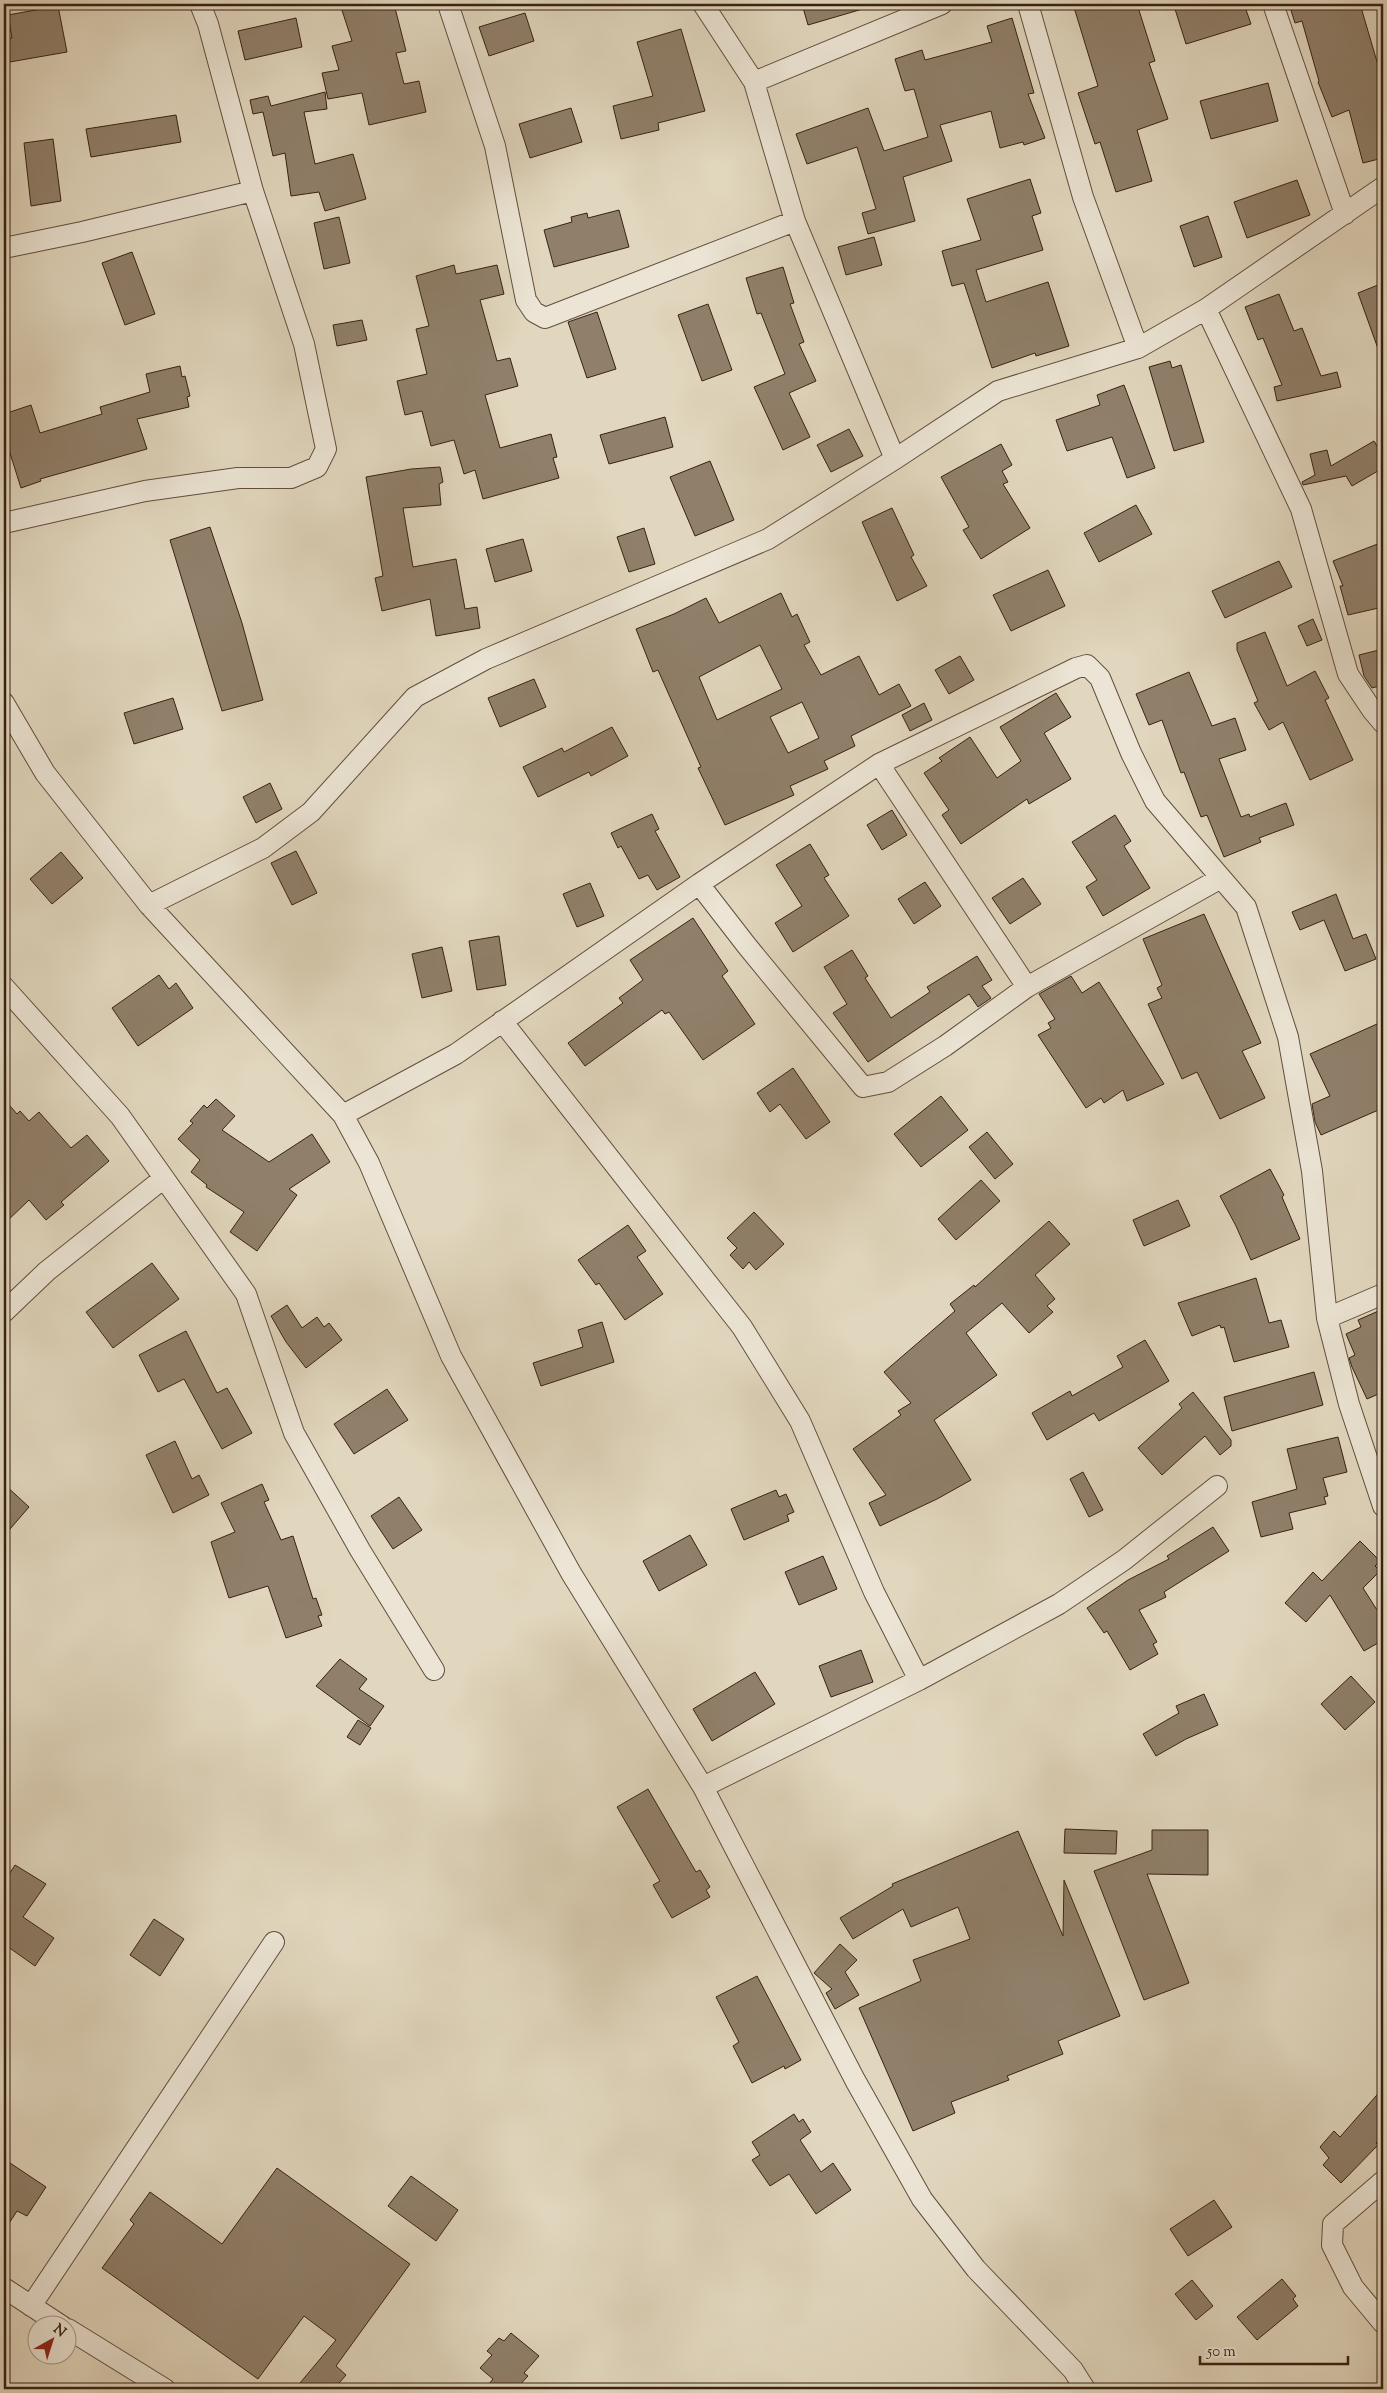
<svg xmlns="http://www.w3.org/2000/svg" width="1387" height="2393" font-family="'Sorts Mill Goudy',serif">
  <rect width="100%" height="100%" fill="#e1d7be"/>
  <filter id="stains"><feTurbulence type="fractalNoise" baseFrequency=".004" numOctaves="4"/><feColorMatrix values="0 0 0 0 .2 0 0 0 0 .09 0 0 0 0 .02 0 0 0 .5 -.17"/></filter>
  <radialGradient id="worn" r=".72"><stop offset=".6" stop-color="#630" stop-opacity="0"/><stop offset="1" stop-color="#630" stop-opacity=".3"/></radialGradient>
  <path fill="#90806b" stroke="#392112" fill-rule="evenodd" d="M 340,4 L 394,4 L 406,51 L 396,53 L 404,84 L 419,81 L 426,112 L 369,125 L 362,93 L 328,99 L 322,73 L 339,70 L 332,46 L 352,41 Z
    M 802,4 L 865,4 L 866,8 L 808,25 Z
    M 1073,4 L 1137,4 L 1155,61 L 1149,63 L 1168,119 L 1137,130 L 1152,181 L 1116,192 L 1100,142 L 1095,144 L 1078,93 L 1098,86 Z
    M 1190,4 L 1244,4 L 1251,24 L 1186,44 L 1175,9 Z
    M 1289,4 L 1360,4 L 1378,65 L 1383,63 L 1383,158 L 1363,163 L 1349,110 L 1332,117 L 1318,82 L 1319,81 L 1302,21 L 1295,23 Z
    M 58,6 L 67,52 L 4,63 L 4,38 L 12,38 L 8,15 Z
    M 525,13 L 534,41 L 489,56 L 479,27 Z
    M 296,18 L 302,47 L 245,60 L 238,31 Z
    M 1012,18 L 1034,93 L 1028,94 L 1045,138 L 1024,145 L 1023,142 L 1000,148 L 991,111 L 940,125 L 952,161 L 903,177 L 915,221 L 868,234 L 862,213 L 876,209 L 857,147 L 807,164 L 796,134 L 868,108 L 884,151 L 928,137 L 914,89 L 905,91 L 895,59 L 922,50 L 925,60 L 992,42 L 987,26 Z
    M 681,29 L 705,111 L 658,123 L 659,130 L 621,139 L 613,106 L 653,96 L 637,42 Z
    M 1268,83 L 1278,121 L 1211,139 L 1200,101 Z
    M 325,92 L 327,109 L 304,112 L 315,164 L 353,154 L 366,199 L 325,211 L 319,192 L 291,196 L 285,153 L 273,156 L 263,112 L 253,114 L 250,100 L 268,96 L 271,106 Z
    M 571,108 L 582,142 L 530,158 L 519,124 Z
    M 176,115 L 181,142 L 91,157 L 86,129 Z
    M 53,139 L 61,201 L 31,206 L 24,143 Z
    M 1030,179 L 1041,213 L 1032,216 L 1043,250 L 976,270 L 986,302 L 1048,282 L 1069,346 L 1036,356 L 1035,353 L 992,368 L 964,283 L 952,286 L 942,251 L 981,240 L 967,199 Z
    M 1297,180 L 1310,215 L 1247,238 L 1234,202 Z
    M 619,210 L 629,247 L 554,267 L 544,230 L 572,222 L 571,217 L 587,213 L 588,218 Z
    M 1208,216 L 1222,257 L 1194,267 L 1180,226 Z
    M 339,217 L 350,263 L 324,269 L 314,223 Z
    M 874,237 L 882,265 L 846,275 L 838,247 Z
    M 132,252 L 155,314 L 125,325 L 102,263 Z
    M 454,265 L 456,274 L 497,265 L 504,294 L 480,300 L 497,361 L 510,358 L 518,386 L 485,395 L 500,448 L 551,434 L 557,457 L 553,458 L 559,478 L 483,499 L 475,470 L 464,474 L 454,440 L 431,446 L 422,411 L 405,415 L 397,381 L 427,374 L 416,329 L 429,326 L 416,276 Z
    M 783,267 L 794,303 L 790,304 L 804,342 L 799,344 L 816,381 L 789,393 L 810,437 L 783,450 L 754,387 L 785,374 L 761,313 L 757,314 L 746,278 Z
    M 1383,283 L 1383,357 L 1381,357 L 1358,293 Z
    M 1279,294 L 1294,331 L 1302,328 L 1321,376 L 1337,372 L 1341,387 L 1277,401 L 1274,387 L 1282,385 L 1263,338 L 1258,340 L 1245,307 Z
    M 708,304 L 732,370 L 702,381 L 678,315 Z
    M 597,312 L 616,369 L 587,378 L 568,322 Z
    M 362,320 L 367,340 L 337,346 L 333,325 Z
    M 1170,361 L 1172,368 L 1181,365 L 1204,442 L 1174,451 L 1149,367 Z
    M 180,366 L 182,377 L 185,376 L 190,396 L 187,397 L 189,407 L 137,419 L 147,449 L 40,479 L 41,481 L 21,488 L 4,434 L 4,414 L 31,405 L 40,433 L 102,414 L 100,407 L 150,392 L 146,374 Z
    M 1124,385 L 1155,468 L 1127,478 L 1112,437 L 1067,451 L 1056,420 L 1100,405 L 1097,395 Z
    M 665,417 L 673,447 L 609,464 L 600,435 Z
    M 849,429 L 863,456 L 831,472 L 817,445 Z
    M 1374,441 L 1383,456 L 1383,468 L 1352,486 L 1346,476 L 1303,485 L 1302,482 L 1315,475 L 1310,454 L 1327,450 L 1331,466 Z
    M 1001,444 L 1012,465 L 1002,471 L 1008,482 L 1003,484 L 1030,528 L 981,559 L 963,530 L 969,527 L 941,477 Z
    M 710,461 L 734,520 L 695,536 L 670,477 Z
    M 440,467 L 443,482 L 439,484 L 441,505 L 403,508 L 413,567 L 456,559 L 465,609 L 477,607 L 480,628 L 436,636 L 430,599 L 382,611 L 375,578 L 383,576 L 366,477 L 411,469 Z
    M 1136,505 L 1152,534 L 1099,562 L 1084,533 Z
    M 892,508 L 914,555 L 911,557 L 927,586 L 897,601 L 862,522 Z
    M 210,527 L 242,623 L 263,700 L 222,711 L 170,540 Z
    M 644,528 L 655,564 L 629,572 L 617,537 Z
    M 523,539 L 532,571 L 495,582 L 486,549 Z
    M 1383,542 L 1383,567 L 1378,568 L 1383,588 L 1383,607 L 1348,615 L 1340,586 L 1343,586 L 1333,561 Z
    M 1279,561 L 1292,587 L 1225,618 L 1212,591 Z
    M 1048,570 L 1065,606 L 1011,631 L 993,595 Z
    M 781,593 L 792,617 L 797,614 L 810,642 L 804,645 L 821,675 L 859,656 L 879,695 L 899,684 L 911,706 L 851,736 L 855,746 L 824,761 L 828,769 L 790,786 L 794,795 L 725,825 L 698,768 L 701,767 L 658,670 L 653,672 L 636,629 L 674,614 L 706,598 L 719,623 ZM 760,645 L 782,689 L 717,720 L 699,677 ZM 802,702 L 819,738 L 788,753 L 770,717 Z
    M 1313,619 L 1322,640 L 1307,646 L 1298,626 Z
    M 1265,632 L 1287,686 L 1315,671 L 1329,698 L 1325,700 L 1353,760 L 1310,780 L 1283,722 L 1269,730 L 1254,703 L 1258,701 L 1237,650 L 1237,643 Z
    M 1383,649 L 1383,685 L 1372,688 L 1364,676 L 1359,655 Z
    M 960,656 L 974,680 L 949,694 L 935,670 Z
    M 1189,672 L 1212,726 L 1235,718 L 1246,750 L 1219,759 L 1241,817 L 1249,814 L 1250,817 L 1286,803 L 1294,825 L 1259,838 L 1261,842 L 1224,857 L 1207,815 L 1201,817 L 1184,772 L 1181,773 L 1162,720 L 1149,725 L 1136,694 Z
    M 534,679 L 546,707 L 500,727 L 488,698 Z
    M 1056,693 L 1071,717 L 1044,733 L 1071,779 L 1029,804 L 1027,799 L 961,844 L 942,815 L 949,810 L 924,773 L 942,761 L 939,758 L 970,737 L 997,778 L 1021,761 L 1000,727 Z
    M 173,698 L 183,729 L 134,744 L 124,713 Z
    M 924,703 L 932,720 L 910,731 L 902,715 Z
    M 612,727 L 628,756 L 591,776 L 589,772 L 538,797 L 523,767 L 562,748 L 564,752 Z
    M 270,783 L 282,809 L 256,823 L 243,797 Z
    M 892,810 L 907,835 L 882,850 L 867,825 Z
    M 652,814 L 659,829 L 655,831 L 680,877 L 657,890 L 648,875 L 639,879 L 621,846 L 618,848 L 611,833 Z
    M 1115,815 L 1131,841 L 1124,846 L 1150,888 L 1103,916 L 1086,887 L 1097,880 L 1072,842 Z
    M 810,844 L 829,875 L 824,878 L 849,916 L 793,952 L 775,923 L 802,906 L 776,865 Z
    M 296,851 L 317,893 L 292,905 L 271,863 Z
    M 61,852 L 83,878 L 52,904 L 30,879 Z
    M 1023,878 L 1041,904 L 1010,924 L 992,898 Z
    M 925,882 L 941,906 L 914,924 L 898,899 Z
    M 590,883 L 604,916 L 577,927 L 563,894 Z
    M 1336,894 L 1353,939 L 1366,934 L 1376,959 L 1345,971 L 1324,920 L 1300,930 L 1292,912 Z
    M 1204,914 L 1261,1043 L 1242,1051 L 1265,1098 L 1220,1119 L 1197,1072 L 1182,1079 L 1148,1004 L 1162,998 L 1157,988 L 1162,985 L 1143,939 Z
    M 693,918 L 728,971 L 722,976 L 755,1024 L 703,1060 L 669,1012 L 665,1014 L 662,1010 L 585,1066 L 568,1043 L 623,1003 L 619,998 L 643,980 L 630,960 Z
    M 499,936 L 506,985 L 477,990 L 469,941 Z
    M 442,947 L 452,991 L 422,998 L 412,954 Z
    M 852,950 L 868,976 L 865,978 L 891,1018 L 930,992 L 927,987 L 977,956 L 992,980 L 982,986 L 991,998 L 978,1007 L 969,994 L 868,1062 L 833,1013 L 847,1004 L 824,967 Z
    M 159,975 L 169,989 L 176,983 L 193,1008 L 138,1046 L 112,1008 Z
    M 1071,976 L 1082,993 L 1099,982 L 1164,1084 L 1127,1101 L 1123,1090 L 1104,1103 L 1101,1098 L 1086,1108 L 1038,1035 L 1051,1028 L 1048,1023 L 1055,1019 L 1039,994 Z
    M 1377,1024 L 1383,1038 L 1383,1108 L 1321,1135 L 1315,1122 L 1312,1104 L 1330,1096 L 1310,1054 Z
    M 793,1068 L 830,1122 L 806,1139 L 780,1104 L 770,1112 L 757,1093 Z
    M 941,1096 L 968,1130 L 921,1167 L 894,1134 Z
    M 4,1099 L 17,1114 L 20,1111 L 29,1121 L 39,1112 L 71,1148 L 87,1135 L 109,1161 L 61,1202 L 64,1205 L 46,1220 L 29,1200 L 4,1224 Z
    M 216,1099 L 235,1116 L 222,1130 L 269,1162 L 312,1134 L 330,1162 L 289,1189 L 297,1195 L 257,1251 L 230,1232 L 244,1212 L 206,1187 L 207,1185 L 191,1172 L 200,1160 L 178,1139 L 193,1123 L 190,1121 L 204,1105 L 207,1108 Z
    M 987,1132 L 1013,1164 L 995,1179 L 969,1147 Z
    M 1270,1169 L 1284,1195 L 1282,1197 L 1300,1239 L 1251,1260 L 1236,1226 L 1220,1196 Z
    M 981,1180 L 1000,1201 L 956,1240 L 938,1219 Z
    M 1178,1200 L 1190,1226 L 1144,1246 L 1133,1220 Z
    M 754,1212 L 784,1244 L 756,1270 L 749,1262 L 743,1269 L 730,1255 L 737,1248 L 727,1238 Z
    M 1049,1221 L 1070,1244 L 1035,1275 L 1055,1299 L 1047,1306 L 1053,1312 L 1029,1333 L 1002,1303 L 966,1333 L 997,1375 L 934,1420 L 971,1480 L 937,1499 L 880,1526 L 869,1503 L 886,1495 L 853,1449 L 901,1415 L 898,1411 L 911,1403 L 884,1372 L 955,1311 L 950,1304 L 974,1285 L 975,1287 Z
    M 628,1225 L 646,1251 L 637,1257 L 663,1294 L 625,1320 L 599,1283 L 596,1285 L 578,1260 Z
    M 152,1263 L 179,1299 L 113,1348 L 86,1312 Z
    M 1256,1278 L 1269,1323 L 1281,1320 L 1289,1347 L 1234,1362 L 1224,1327 L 1221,1328 L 1220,1325 L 1192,1336 L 1178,1303 Z
    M 287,1305 L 302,1328 L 317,1317 L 324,1327 L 329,1323 L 342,1340 L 306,1368 L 286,1342 L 271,1316 Z
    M 1383,1309 L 1383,1392 L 1367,1399 L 1352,1367 L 1349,1358 L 1355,1355 L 1346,1334 L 1361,1327 L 1358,1320 Z
    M 602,1322 L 614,1362 L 541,1386 L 533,1363 L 583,1347 L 578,1330 Z
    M 186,1331 L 217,1393 L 227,1388 L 252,1433 L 222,1449 L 184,1379 L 158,1392 L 139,1355 Z
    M 1145,1340 L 1169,1381 L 1099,1421 L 1094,1413 L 1047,1440 L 1032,1413 L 1070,1391 L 1072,1396 L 1123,1367 L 1117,1356 Z
    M 1314,1372 L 1323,1405 L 1232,1431 L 1224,1397 Z
    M 387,1389 L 408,1420 L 354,1454 L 334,1424 Z
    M 1193,1392 L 1231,1440 L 1231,1446 L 1220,1455 L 1205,1436 L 1162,1475 L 1138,1448 L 1182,1408 L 1179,1404 Z
    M 1338,1437 L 1347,1472 L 1323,1478 L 1328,1496 L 1324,1497 L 1326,1504 L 1289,1513 L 1293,1529 L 1261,1537 L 1252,1502 L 1297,1489 L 1287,1449 Z
    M 175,1441 L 192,1479 L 199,1475 L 209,1495 L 173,1513 L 146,1455 Z
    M 1083,1472 L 1103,1510 L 1089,1517 L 1070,1479 Z
    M 4,1484 L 29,1507 L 4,1536 Z
    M 262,1484 L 269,1500 L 264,1502 L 281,1540 L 293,1536 L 313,1599 L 316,1598 L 322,1615 L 318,1616 L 322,1626 L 286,1638 L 268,1586 L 229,1598 L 211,1542 L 235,1532 L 221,1503 Z
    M 776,1490 L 779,1497 L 786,1494 L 794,1512 L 787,1515 L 789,1521 L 744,1540 L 731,1509 Z
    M 399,1497 L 422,1530 L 393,1549 L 371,1516 Z
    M 1213,1527 L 1229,1551 L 1164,1592 L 1166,1597 L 1139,1610 L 1157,1642 L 1153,1644 L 1158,1654 L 1130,1670 L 1107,1631 L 1104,1633 L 1087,1608 L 1128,1580 L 1169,1559 L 1167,1556 Z
    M 690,1535 L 707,1565 L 659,1591 L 643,1561 Z
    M 1360,1541 L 1380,1561 L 1375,1566 L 1380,1571 L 1363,1588 L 1377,1610 L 1383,1607 L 1383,1640 L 1364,1651 L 1330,1595 L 1306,1622 L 1285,1603 L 1313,1572 L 1322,1581 Z
    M 823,1556 L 837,1589 L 799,1605 L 785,1572 Z
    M 861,1650 L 873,1682 L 831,1697 L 819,1666 Z
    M 340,1659 L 367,1679 L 359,1689 L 384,1706 L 370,1726 L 316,1686 Z
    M 755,1672 L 775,1704 L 712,1741 L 693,1709 Z
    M 1351,1676 L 1375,1702 L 1345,1730 L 1321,1704 Z
    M 1204,1694 L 1218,1725 L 1186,1739 L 1156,1756 L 1143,1734 L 1179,1713 L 1176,1706 Z
    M 358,1720 L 371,1728 L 360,1745 L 347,1737 Z
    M 648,1789 L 696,1872 L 700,1870 L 710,1887 L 706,1890 L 710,1897 L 672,1918 L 653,1885 L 660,1881 L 617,1807 Z
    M 1065,1829 L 1117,1831 L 1116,1854 L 1064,1853 Z
    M 1152,1830 L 1208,1830 L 1208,1875 L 1147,1874 L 1189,1983 L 1144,2000 L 1094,1871 L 1152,1850 Z
    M 1018,1831 L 1063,1936 L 1064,1880 L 1120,2016 L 1058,2041 L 1063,2054 L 1007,2076 L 1009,2080 L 951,2102 L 955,2113 L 913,2131 L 859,2008 L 921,1981 L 913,1960 L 970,1939 L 958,1907 L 911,1927 L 903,1909 L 853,1939 L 840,1918 L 893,1886 L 892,1884 Z
    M 15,1865 L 46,1884 L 23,1917 L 54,1938 L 35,1966 L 4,1944 L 4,1882 Z
    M 154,1919 L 184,1939 L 160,1976 L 130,1955 Z
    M 840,1944 L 857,1960 L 845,1972 L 859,1995 L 835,2009 L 826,1993 L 832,1989 L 814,1973 Z
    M 757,1976 L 801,2060 L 785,2069 L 784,2066 L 752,2083 L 733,2046 L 739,2042 L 716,1997 Z
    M 1383,2088 L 1383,2136 L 1376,2143 L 1378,2145 L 1341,2183 L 1323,2165 L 1329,2158 L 1320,2147 L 1334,2131 L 1340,2137 Z
    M 794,2114 L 799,2122 L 803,2119 L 811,2132 L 800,2140 L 821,2172 L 833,2163 L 851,2190 L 816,2214 L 789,2174 L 770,2186 L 752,2160 L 760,2155 L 752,2142 Z
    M 4,2159 L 46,2187 L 27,2216 L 17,2211 L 4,2231 Z
    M 277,2168 L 410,2264 L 336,2366 L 346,2375 L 334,2389 L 295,2389 L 336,2340 L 304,2316 L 258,2379 L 102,2268 L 134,2224 L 130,2220 L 150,2192 L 222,2244 Z
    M 411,2176 L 458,2210 L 436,2241 L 388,2206 Z
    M 1214,2200 L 1232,2227 L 1188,2256 L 1170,2229 Z
    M 1282,2279 L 1296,2296 L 1293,2299 L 1298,2306 L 1257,2340 L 1237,2317 Z
    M 1192,2280 L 1213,2306 L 1196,2320 L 1175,2294 Z
    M 511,2333 L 539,2356 L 524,2373 L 528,2376 L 516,2389 L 485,2389 L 493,2379 L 480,2368 L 492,2355 L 487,2351 L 499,2338 L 504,2341 Z"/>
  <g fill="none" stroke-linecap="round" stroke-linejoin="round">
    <g stroke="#634e3d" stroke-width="22">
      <path id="minor" d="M 448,4 L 495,146 L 526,300 L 534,312 L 545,318 L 795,221
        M 703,4 L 754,82 L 795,221 L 895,459
        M 1028,4 L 1083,197 L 1138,348
        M 1273,4 L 1345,214
        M 754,82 L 942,4
        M 4,248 L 82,232 L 253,191
        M 1206,309 L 1301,509 L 1348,674 L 1372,710 L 1383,723
        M 4,523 L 145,491 L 238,478 L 291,478 L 317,467 L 326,449 L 304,344 L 253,191 L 208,24 L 200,4
        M 4,703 L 45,773 L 149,905 L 343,1115 L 369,1163 L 451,1356 L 571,1573 L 703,1787 L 855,2080 L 922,2199 L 976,2269 L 1073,2370 L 1085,2389
        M 879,764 L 1027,987
        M 699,884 L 747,946 L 863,1087 L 888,1082 L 945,1046 L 1027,987 L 1221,878
        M 149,905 L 263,848 L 311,812 L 415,697 L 486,659 L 768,539 L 895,459 L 998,391 L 1138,348 L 1206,309 L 1383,187
        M 4,987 L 120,1116 L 246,1294 L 294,1433 L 360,1550 L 434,1670
        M 502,1021 L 742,1327 L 800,1421 L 874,1592 L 919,1680
        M 343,1115 L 456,1054 L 699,884 L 879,764 L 1076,668 L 1087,665 L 1100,678 L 1131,753 L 1155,801 L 1246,907 L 1288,1037 L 1312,1171 L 1327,1318 L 1349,1404 L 1383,1506
        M 4,1312 L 47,1271 L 164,1178
        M 1327,1318 L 1383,1294
        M 703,1787 L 919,1680 L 1059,1604 L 1124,1560 L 1217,1486
        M 1383,2181 L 1333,2224 L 1332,2245 L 1353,2287 L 1383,2323
        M 4,2288 L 62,2326
        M 31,2306 L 274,1942
        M 68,2329 L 165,2389"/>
    </g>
    <use href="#minor" stroke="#ece5d5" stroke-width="20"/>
  </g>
  <rect width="1387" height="2393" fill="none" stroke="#e1d7be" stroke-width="20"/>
  <rect x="5" y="5" width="1377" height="2383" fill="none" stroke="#392112" stroke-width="2.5"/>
  <rect x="10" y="10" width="1367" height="2373" fill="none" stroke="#392112"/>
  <g transform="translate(52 2340) rotate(39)"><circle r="24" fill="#ece5d5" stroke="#a49787"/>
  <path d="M0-4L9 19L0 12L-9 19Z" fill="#8f2418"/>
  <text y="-8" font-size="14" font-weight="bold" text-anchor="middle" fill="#392112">N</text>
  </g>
  <path d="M1200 2356v8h148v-8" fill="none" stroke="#392112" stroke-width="2.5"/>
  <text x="1207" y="2356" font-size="15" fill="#392112" stroke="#ece5d5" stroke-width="4" paint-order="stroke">50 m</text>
  <rect width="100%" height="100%" filter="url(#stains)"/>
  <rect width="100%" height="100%" fill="url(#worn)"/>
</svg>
